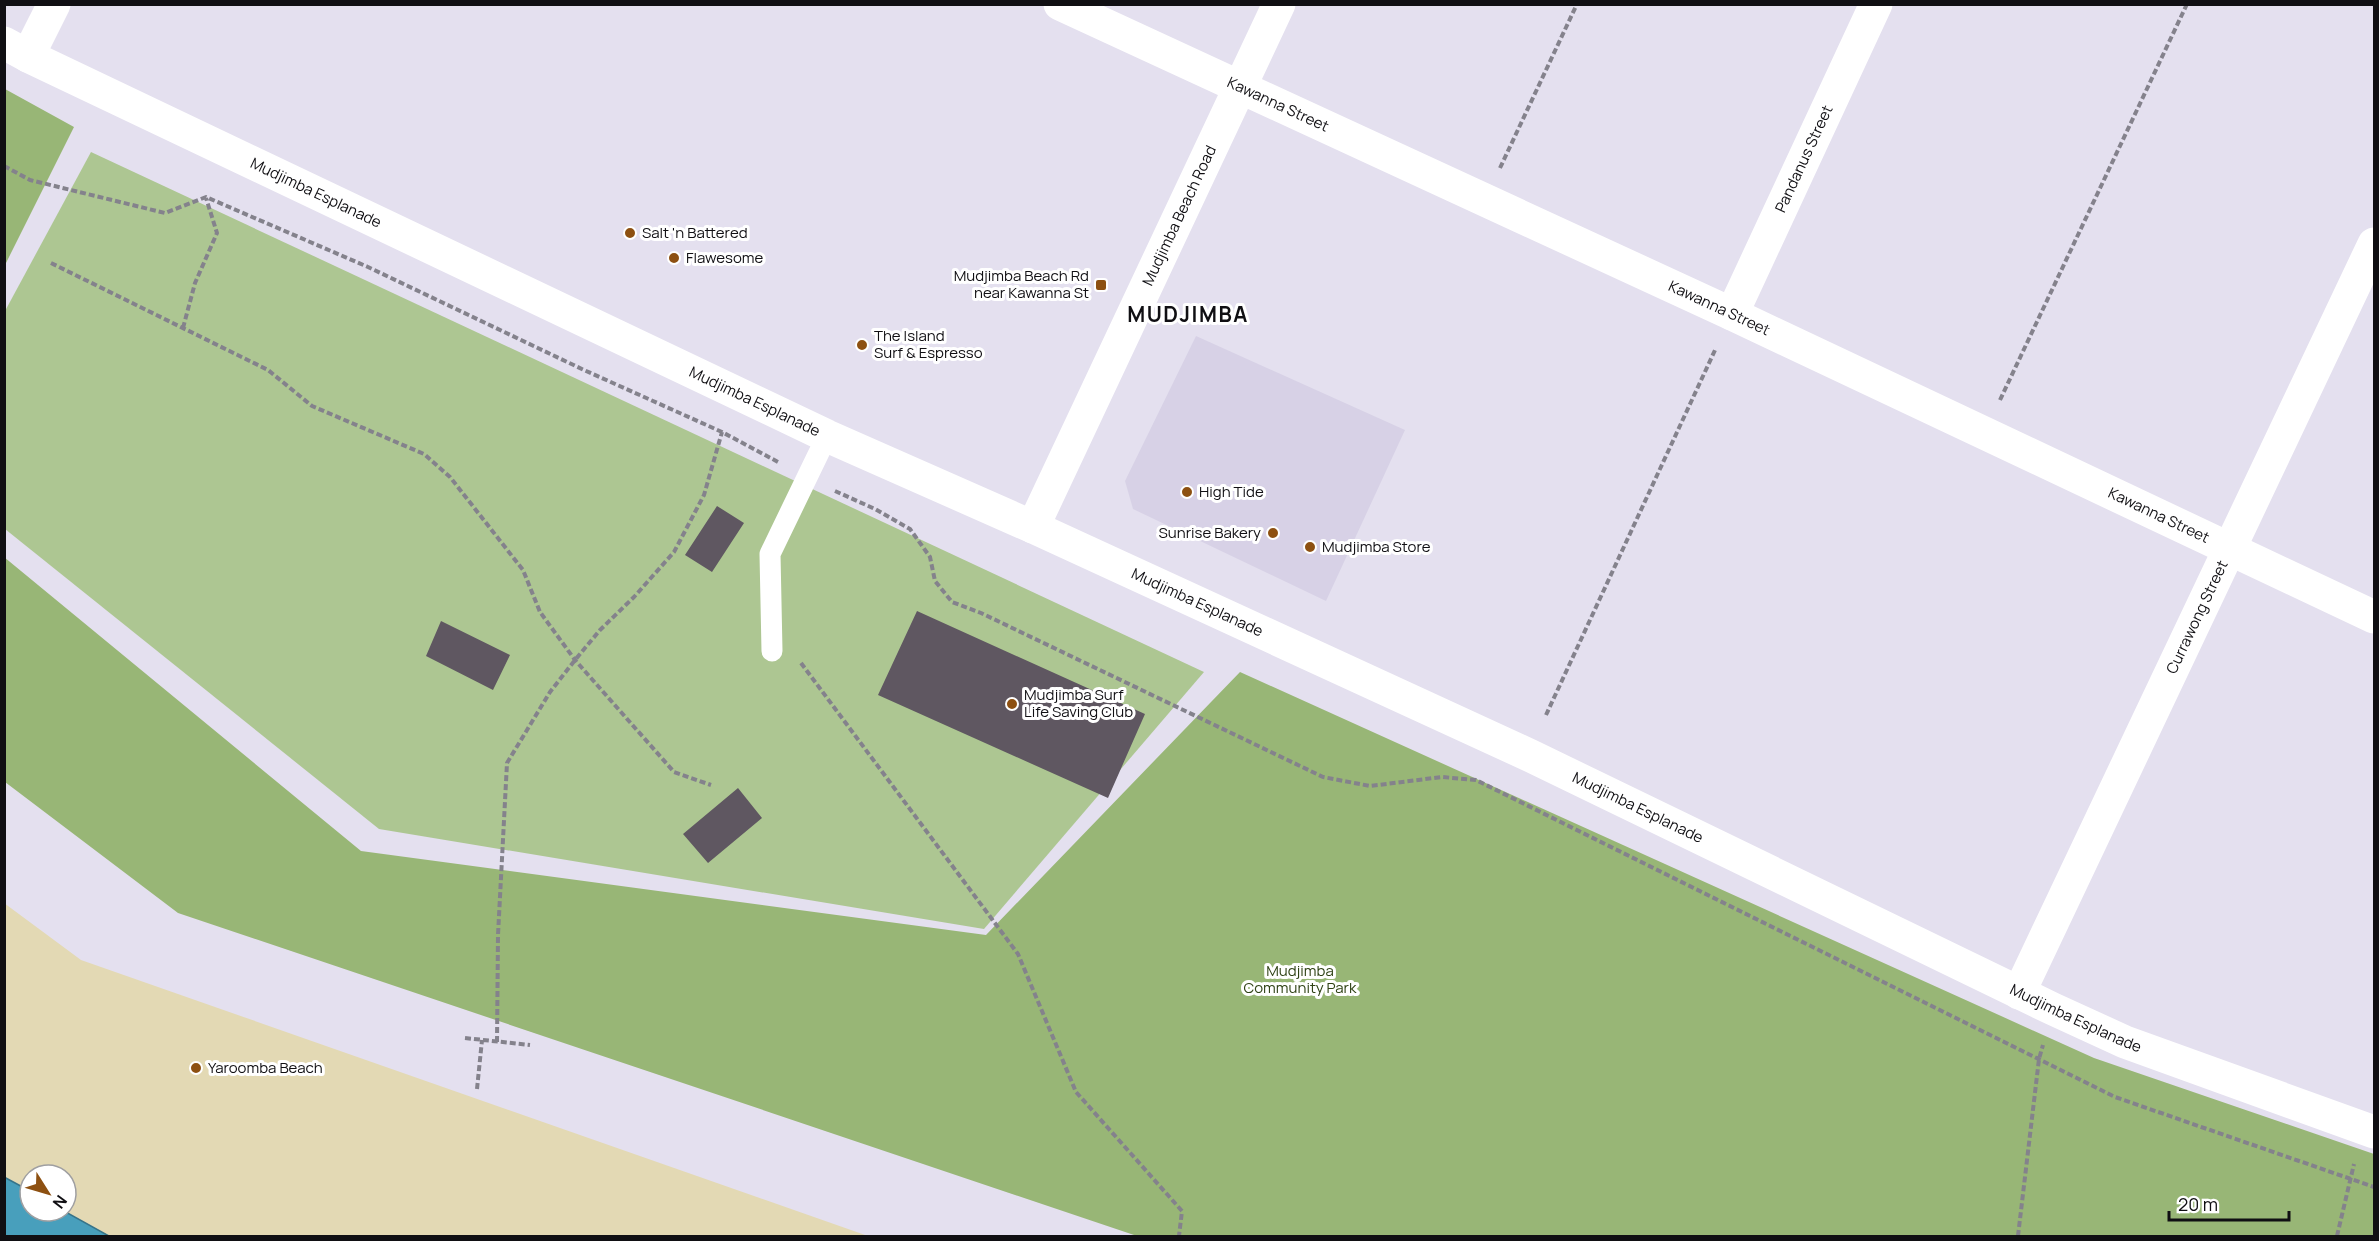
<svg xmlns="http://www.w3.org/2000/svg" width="2379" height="1241" font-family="Manrope,sans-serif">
  <rect width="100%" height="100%" fill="#e4e0ef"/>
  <path fill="#d7d1e6" d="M 1196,336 L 1405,430 L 1326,601 L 1133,509 L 1125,481 Z"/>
  <path fill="#adc692" d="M 91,152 L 1204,672 L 984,929 L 379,829 L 5,529 L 5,311 Z"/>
  <path fill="#98b676" d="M 5,89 L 74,127 L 5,265 Z
    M 4,557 L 361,851 L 986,935 L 1240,672 L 2094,1058 L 2374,1154 L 2374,1236 L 1137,1236 L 178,913 L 5,782 Z"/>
  <path fill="#e3d9b4" d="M 4,903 L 81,960 L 868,1236 L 109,1236 L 64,1211 L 66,1211 L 66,1175 L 30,1175 L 30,1191 L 5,1177 Z"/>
  <path fill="#489fbc" stroke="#377489" stroke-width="1.5" d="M 4,1177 L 30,1191 L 30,1211 L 64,1211 L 109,1236 L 5,1236 Z"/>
  <path fill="#5f5761" d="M 717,506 L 744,523 L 712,572 L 685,555 Z
    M 917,611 L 1145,714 L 1108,798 L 878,695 Z
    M 441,621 L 510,655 L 493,690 L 426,656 Z
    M 738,788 L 762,818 L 708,863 L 683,834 Z"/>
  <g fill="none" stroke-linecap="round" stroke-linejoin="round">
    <path stroke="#84828c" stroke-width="4" stroke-dasharray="6 3" stroke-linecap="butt" d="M 4,166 L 30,180 L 165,213 L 206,197 L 368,267 L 584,370 L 722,432 L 780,463
      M 1500,168 L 1577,4
      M 51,263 L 268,370 L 312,406 L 424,454 L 450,477 L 523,570 L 540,612 L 575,660 L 674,772 L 711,785
      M 183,328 L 195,283 L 217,233 L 206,198
      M 2000,400 L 2187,4
      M 835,491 L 875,509 L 910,529 L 930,557 L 935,581 L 952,602 L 981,613 L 1323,777 L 1370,786 L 1442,777 L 1476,780 L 2115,1097 L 2374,1187
      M 801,663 L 1018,954 L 1076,1092 L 1182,1211 L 1179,1236
      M 1546,715 L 1716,348
      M 465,1038 L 530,1045
      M 497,1042 L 498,935 L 507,763 L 550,692 L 575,660 L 600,630 L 634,597 L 674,552 L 704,495 L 722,432
      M 477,1089 L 482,1040
      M 2018,1236 L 2039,1059 L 2043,1045
      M 2337,1236 L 2354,1164"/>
    <path stroke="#fff" stroke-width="21" d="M 772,651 L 770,554 L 827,436"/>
    <g stroke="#fff" stroke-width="33">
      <path id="s1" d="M 1060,4 L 1732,314 L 2374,617"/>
      <path d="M 28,56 L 54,4"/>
      <path id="s2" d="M 1732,314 L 1876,4"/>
      <path id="s3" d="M 2019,993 L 2374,244"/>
    </g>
    <g stroke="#fff" stroke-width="33">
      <path id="s4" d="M 4,43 L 28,56 L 827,436 L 1033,527 L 1531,756 L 2053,1009 L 2125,1042 L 2374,1132"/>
      <path id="s5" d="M 1033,527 L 1279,4"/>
    </g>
  </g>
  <g fill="#8d5011" stroke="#fff" stroke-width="2">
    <circle cx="630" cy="233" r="6"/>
    <circle cx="674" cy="258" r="6"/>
    <rect x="1095" y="279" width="12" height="12" rx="3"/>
    <circle cx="862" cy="345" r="6"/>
    <circle cx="1187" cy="492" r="6"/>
    <circle cx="1273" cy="533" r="6"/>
    <circle cx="1310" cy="547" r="6"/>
    <circle cx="1012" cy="704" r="6"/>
    <circle cx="196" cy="1068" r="6"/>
  </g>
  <g text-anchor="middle" stroke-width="6" stroke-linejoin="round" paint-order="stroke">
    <g font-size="15" fill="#100f13" stroke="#fff">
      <text dy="5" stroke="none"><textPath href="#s1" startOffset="240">Kawanna Street</textPath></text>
      <text dy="5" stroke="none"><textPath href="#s2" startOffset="171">Pandanus Street</textPath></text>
      <text dy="5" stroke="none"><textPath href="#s4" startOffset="346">Mudjimba Esplanade</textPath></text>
      <text dy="5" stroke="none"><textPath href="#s5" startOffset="344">Mudjimba Beach Road</textPath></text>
      <text dy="5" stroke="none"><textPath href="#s1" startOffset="726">Kawanna Street</textPath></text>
      <text dy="5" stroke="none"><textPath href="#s4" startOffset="832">Mudjimba Esplanade</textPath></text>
      <text dy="5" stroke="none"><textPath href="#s1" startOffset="1212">Kawanna Street</textPath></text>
      <text dy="5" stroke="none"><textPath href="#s4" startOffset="1318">Mudjimba Esplanade</textPath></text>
      <text dy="5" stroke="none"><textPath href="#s3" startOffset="416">Currawong Street</textPath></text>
      <text dy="5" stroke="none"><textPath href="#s4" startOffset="1804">Mudjimba Esplanade</textPath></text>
      <text dy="5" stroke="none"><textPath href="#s4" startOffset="2290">Mudjimba Esplanade</textPath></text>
    </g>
    <g font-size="15" fill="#100f13" stroke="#fff" text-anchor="start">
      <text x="642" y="238">Salt 'n Battered</text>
      <text x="686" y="263">Flawesome</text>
      <text x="1089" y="281" text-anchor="end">Mudjimba Beach Rd<tspan x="1089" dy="17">near Kawanna St</tspan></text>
      <text x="874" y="341">The Island<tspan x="874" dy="17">Surf &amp; Espresso</tspan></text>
      <text x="1199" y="497">High Tide</text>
      <text x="1261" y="538" text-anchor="end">Sunrise Bakery</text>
      <text x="1322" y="552">Mudjimba Store</text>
      <text x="1024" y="700">Mudjimba Surf<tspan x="1024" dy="17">Life Saving Club</tspan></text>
      <text x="208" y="1073">Yaroomba Beach</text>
    </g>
    <g font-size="15" fill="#2f4215" stroke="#fff">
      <text x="1300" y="976">Mudjimba<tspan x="1300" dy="17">Community Park</tspan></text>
    </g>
    <g font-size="21" font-weight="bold" letter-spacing="1.5" fill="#100f13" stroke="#fff">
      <text x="1188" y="322">MUDJIMBA</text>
    </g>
  </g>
  <rect width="2379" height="1241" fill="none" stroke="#100f13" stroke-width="12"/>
  <g transform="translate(48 1193) rotate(127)"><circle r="28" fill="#ffffff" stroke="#9f9fa1" stroke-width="1.5"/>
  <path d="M0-4.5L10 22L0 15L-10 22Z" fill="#8d5011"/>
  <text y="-9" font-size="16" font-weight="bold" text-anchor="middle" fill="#100f13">N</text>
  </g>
  <path d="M2169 1211v9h120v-9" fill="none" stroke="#100f13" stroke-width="3"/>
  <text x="2178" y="1211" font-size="18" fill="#100f13" stroke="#ffffff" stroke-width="4.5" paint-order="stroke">20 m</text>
</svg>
